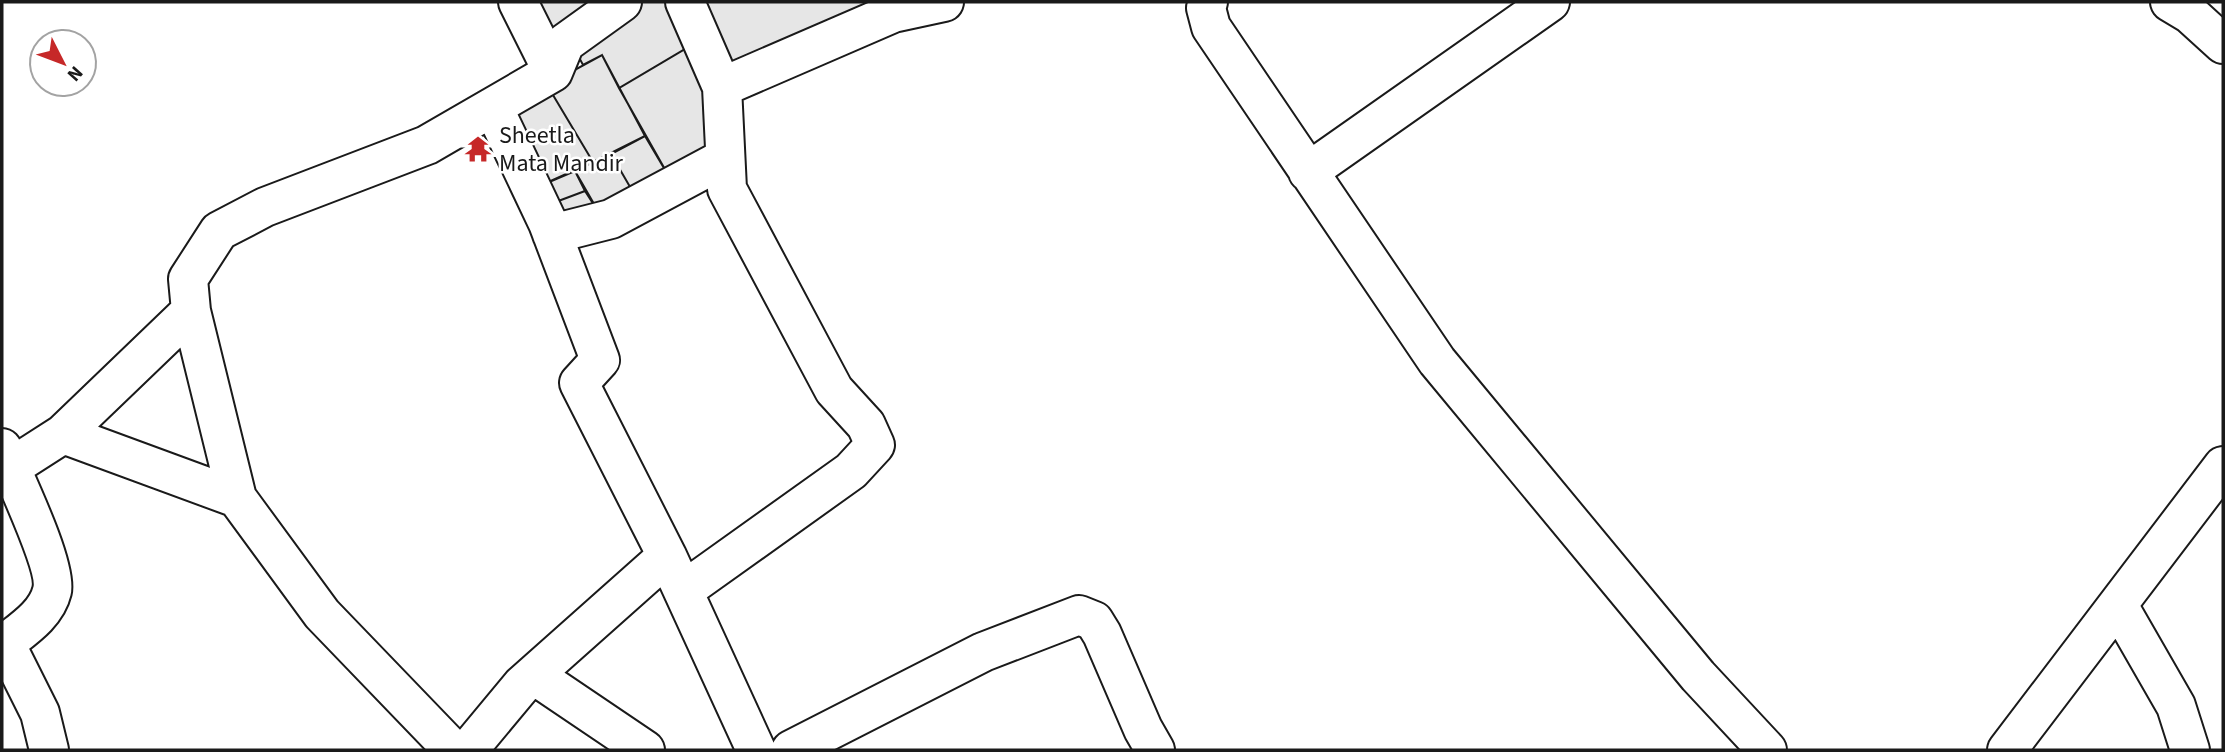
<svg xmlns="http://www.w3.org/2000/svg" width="2225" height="752" font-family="'Source Sans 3',sans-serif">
  <rect width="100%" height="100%" fill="#fff"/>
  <path fill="#e6e6e6" stroke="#1a1a1a" stroke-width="2" d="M 533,2 L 605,2 L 555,39 Z
    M 635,2 L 675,2 L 695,43 L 619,88 L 602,55 L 583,65 L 572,44 Z
    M 699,2 L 873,2 L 730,69 Z
    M 695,43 L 714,144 L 671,180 L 619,88 Z
    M 602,55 L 645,136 L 593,162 L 547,85 Z
    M 547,85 L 593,162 L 535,188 L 502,112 Z
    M 645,136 L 671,180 L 637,199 L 611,154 Z
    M 611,154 L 637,199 L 601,216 L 575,171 Z
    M 575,171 L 585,191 L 545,206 L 535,188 Z
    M 585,191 L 601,216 L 556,227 L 545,206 Z"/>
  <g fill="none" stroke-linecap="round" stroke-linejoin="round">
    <g stroke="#1a1a1a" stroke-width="42">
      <path id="street" d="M 518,2 L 553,72
        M 685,2 L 722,87
        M 1208,2 L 1206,8 L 1211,27 L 1437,361 L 1698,676 L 1767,750
        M 2170,2 L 2190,14 L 2223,44
        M 493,107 L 548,223 L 600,360 L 579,383 L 667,556 L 756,750
        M 1308,172 L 1550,2
        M 552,234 L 611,219 L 725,158
        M 191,311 L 188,279 L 219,231 L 265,207 L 427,145 L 553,72 L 565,43 L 622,2
        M 2,448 C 13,475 58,567 52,591 C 46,616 20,631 2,646
        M 10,468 L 63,434
        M 237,498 L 63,434 L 191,311 L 237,498 L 322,614 L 453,750
        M 683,591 L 851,471 L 875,445 L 866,425 L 834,390 L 727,189 L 722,87 L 893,13 L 944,2
        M 2118,605 L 2176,706 L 2190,750
        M 5,643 L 40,713 L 49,750
        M 534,675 L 645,750
        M 468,750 L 522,685 L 667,556
        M 791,750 L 983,652 L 1079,615 L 1094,621 L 1102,634 L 1143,729 L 1155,750
        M 2007,750 L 2223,466"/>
    </g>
    <use href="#street" stroke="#fff" stroke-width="38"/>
  </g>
  <defs>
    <g id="temple-bare" transform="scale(2.1)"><path d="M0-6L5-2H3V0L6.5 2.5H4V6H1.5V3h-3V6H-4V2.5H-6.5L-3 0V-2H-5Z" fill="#c62828" stroke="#fff" stroke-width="2.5" paint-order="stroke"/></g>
  </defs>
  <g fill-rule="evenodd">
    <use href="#temple-bare" x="478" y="149"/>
  </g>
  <g text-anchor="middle" stroke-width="5" stroke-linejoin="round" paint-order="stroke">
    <g font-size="24" fill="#1a1a1a" stroke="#fff" text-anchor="start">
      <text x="499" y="143">Sheetla<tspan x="499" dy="28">Mata Mandir</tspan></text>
    </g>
  </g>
  <rect width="2225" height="752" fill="none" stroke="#1a1a1a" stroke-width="7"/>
  <g transform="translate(63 63) rotate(132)"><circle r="33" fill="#ffffff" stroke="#a3a3a3" stroke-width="2"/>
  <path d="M0-5L12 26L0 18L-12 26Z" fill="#c62828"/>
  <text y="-10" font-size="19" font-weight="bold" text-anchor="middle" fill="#1a1a1a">N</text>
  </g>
</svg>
